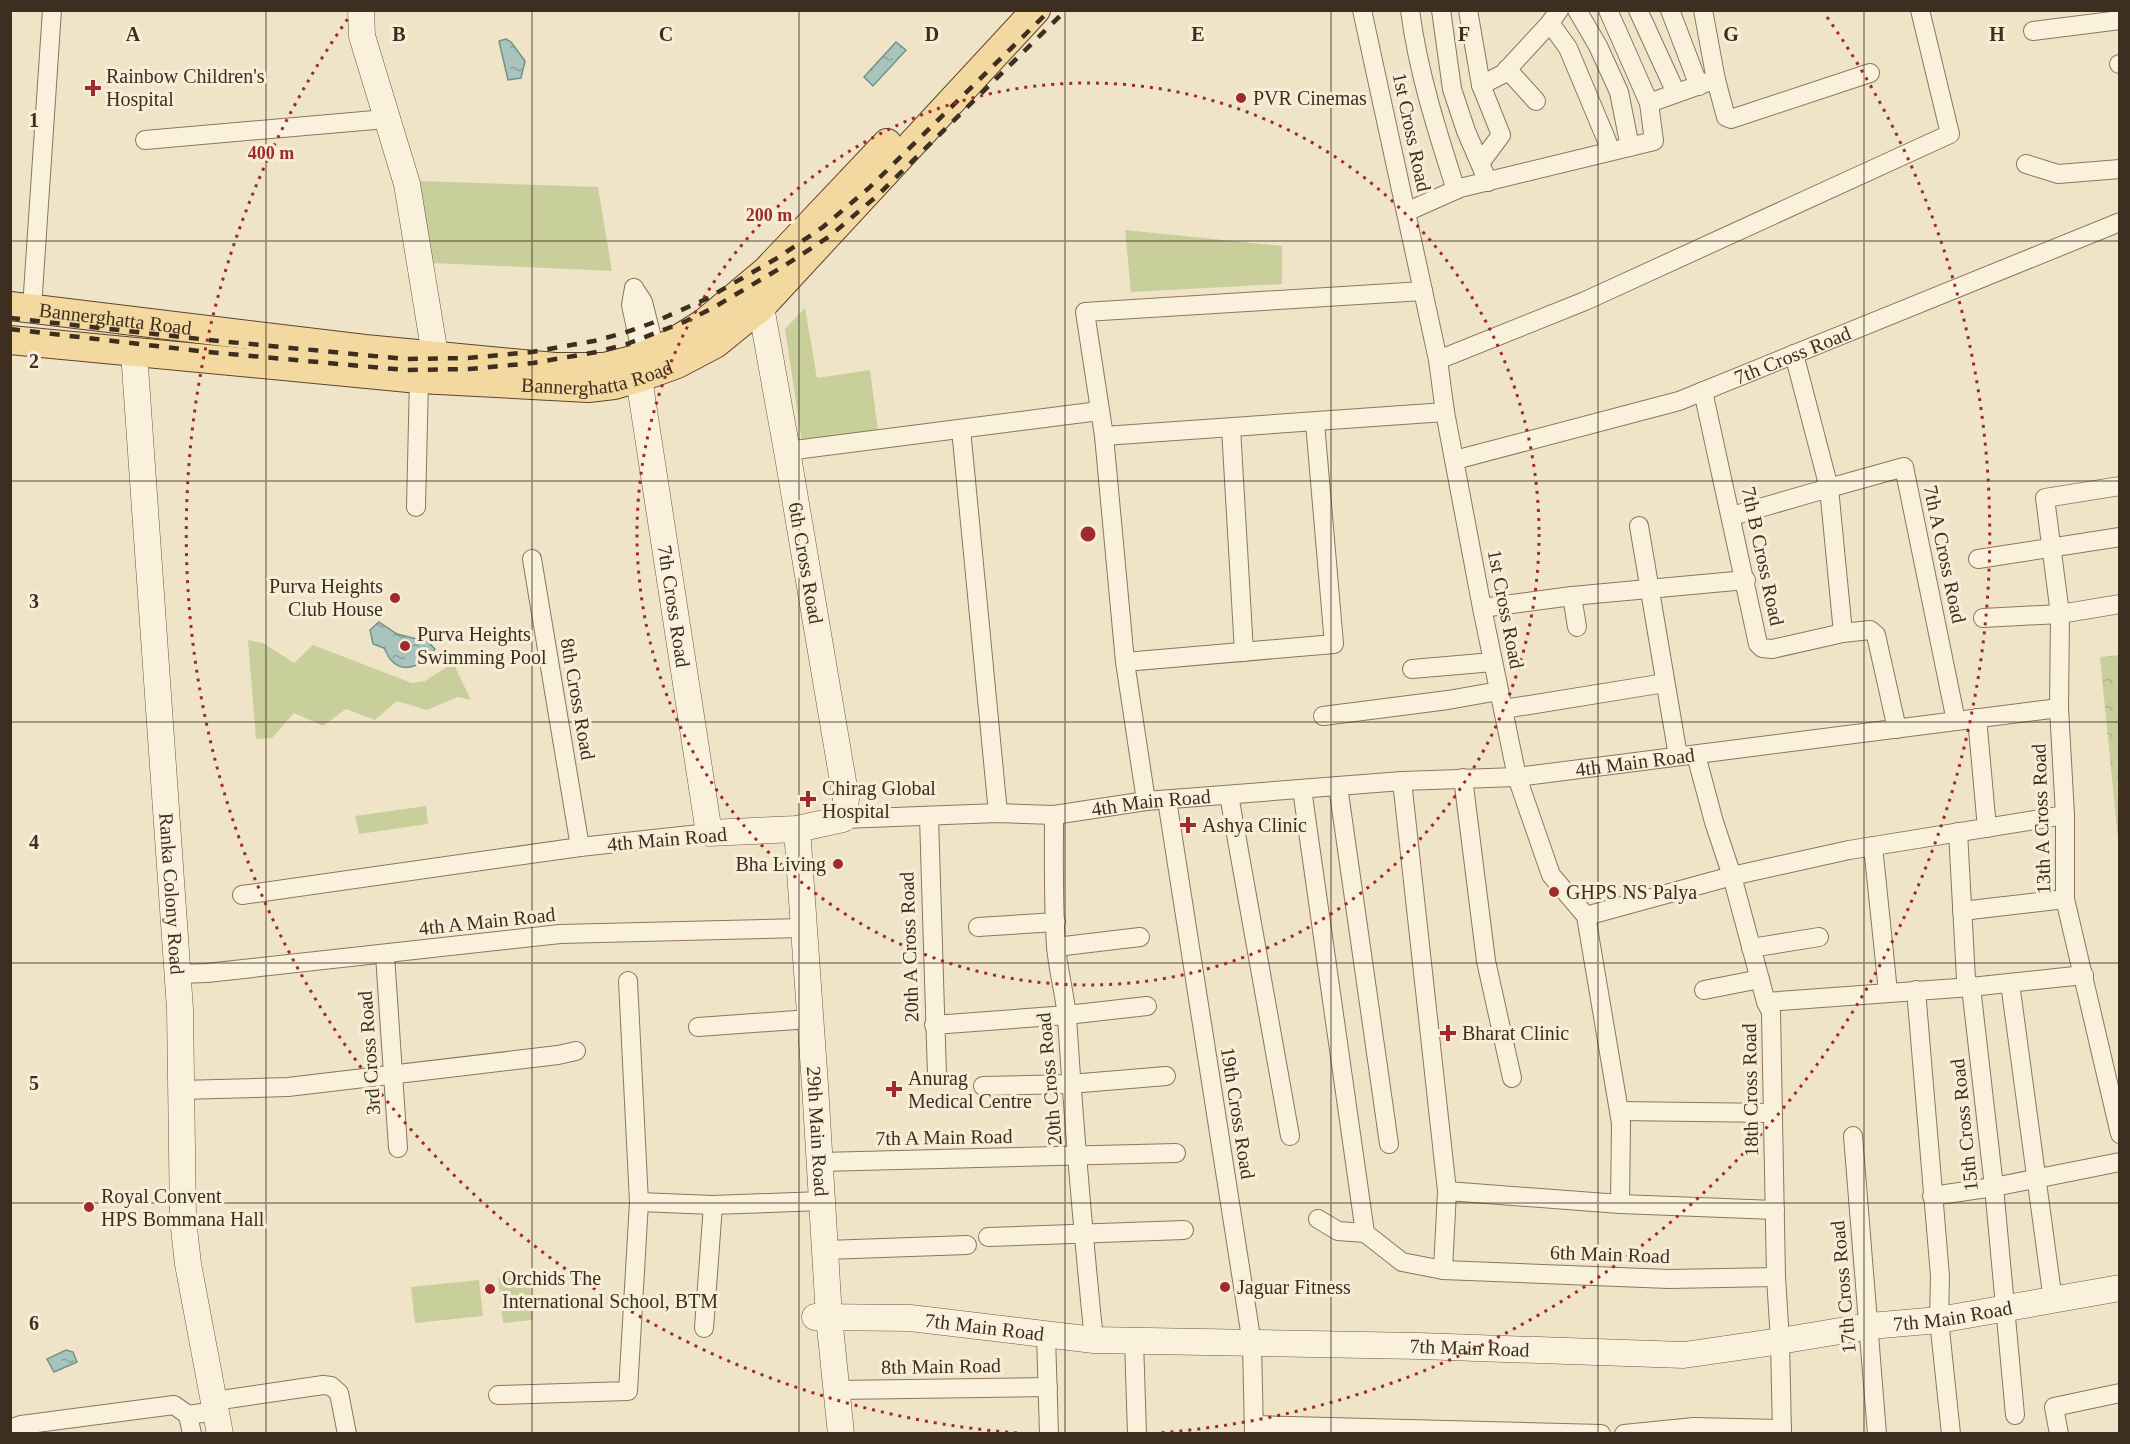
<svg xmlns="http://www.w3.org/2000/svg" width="2130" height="1444" font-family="'Times New Roman',serif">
  <defs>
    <pattern id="forest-crowns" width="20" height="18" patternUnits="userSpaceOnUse" patternTransform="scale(1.5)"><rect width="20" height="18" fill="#c9cf9b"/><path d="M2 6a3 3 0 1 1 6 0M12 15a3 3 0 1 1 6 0" fill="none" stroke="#aeb285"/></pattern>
    <pattern id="water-ripples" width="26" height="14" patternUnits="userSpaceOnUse" patternTransform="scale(1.5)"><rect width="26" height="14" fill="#a9c4bc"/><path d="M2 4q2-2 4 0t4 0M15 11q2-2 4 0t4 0" fill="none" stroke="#8ba098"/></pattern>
  </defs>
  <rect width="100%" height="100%" fill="#f0e4c8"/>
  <path fill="#c9cf9b" d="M 419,181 L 598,187 L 612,271 L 433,263 Z
    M 1125,230 L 1282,246 L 1282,284 L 1131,292 Z
    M 805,308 L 817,378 L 870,370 L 878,431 L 802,442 L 785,329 Z
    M 248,640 L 263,643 L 294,663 L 313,645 L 412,683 L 425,681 L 453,663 L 471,700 L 458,697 L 427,710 L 397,701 L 375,720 L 346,709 L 323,726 L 294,713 L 272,738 L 256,739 Z
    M 426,806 L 428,824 L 359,834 L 355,816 Z
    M 529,1275 L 533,1320 L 503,1323 L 498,1278 Z
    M 479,1280 L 483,1316 L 415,1323 L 411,1287 Z"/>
  <path fill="url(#forest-crowns)" d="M 2119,655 L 2120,655 L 2119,850 L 2100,657 Z"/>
  <path fill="url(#water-ripples)" stroke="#6f938a" stroke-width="1.5" d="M 506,39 L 511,42 L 525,61 L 521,78 L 508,80 L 499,41 Z
    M 896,42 L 906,50 L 873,86 L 864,77 Z
    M 379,622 L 397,634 L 428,642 L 435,649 C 426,663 405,676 391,660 C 388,657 386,651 384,648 L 373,644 L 370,630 Z
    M 66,1350 L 73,1352 L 77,1362 L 54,1372 L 47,1359 Z"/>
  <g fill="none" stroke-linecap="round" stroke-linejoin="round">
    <g stroke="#8d765c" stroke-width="20">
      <g id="street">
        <path d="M 1362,10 L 1438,360 L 1445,412 L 1482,608 L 1517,777 L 1551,875 L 1586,916 L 1621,1123 L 1620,1204"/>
        <path d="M 1410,10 C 1418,72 1437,131 1456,190"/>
        <path d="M 1441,10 L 1452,89 L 1466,131 L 1488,182"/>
        <path d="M 1468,10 L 1481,85 L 1501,135 L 1481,162"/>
        <path d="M 1577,10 L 1598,46 L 1619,92 L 1630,147"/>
        <path d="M 1608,10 L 1649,103"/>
        <path d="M 1638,10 L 1676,93"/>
        <path d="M 1670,10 L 1699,86"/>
        <path d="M 1703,10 L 1716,80"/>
        <path d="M 1550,23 L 1568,48 L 1607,141 L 1608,152"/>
        <path d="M 2033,31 L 2120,20"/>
        <path d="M 2119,64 L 2120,64"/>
        <path d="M 1507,69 L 1536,101"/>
        <path d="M 1481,85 L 1503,74 L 1550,23 L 1559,10"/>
        <path d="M 145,140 L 386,119"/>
        <path d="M 2026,164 L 2058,174 L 2120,169"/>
        <path d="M 1406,212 L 1460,188 L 1654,141 L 1649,103 L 1711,81 L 1716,80 L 1726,117 L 1731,119 L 1870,73"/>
        <path d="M 634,288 L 631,305 L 642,356"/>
        <path d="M 634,288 L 643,302 L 655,350"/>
        <path d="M 32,308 L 52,10"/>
        <path d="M 1794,354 L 1829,488 L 1904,467 L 1956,721"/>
        <path d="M 1438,360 L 1585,301 L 1950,134 L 1920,10"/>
        <path d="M 1703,391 L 1758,644 L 1762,648 L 1772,649 L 1843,633"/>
        <path d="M 1231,428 L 1244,652"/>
        <path d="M 961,429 L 998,813"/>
        <path d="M 1104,436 L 1445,412"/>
        <path d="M 787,451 L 1099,411"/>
        <path id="s1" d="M 1455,460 L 1679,401 L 2120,222"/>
        <path d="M 2120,486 L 2045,498 L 2060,614 L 2059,708 L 2065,815 L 2065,899 L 2120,1134"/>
        <path d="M 416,507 L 419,379"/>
        <path d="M 1732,516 L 1829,488 L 1843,633 L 1870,630 L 1876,635 L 1897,729"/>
        <path d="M 1639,526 L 1678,756"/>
        <path d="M 532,559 L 580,847"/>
        <path d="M 1978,559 L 2120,537"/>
        <path d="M 1572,596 L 1577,627"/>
        <path d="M 1482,608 L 1572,596 L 1746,580"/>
        <path d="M 1983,618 L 2060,614 L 2120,604"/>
        <path d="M 1125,662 L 1334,644 L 1315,423"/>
        <path d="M 1412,669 L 1493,662"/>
        <path d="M 1504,709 L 1665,683"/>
        <path d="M 1323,716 L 1448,700 L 1499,691"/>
        <path d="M 1977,718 L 1987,828"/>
        <path d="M 1696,755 L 1714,822 L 1732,876 L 1766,1002 L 1771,1012 L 1776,1277 L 1780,1341 L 1782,1434"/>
        <path d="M 1463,778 L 1486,961 L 1512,1078"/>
        <path d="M 1402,781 L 1447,1191 L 1443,1270"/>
        <path d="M 1338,786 L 1389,1144"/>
        <path d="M 1302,789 L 1365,1233"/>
        <path d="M 1229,795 L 1290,1136"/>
        <path d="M 1167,800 L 1252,1344 L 1254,1434"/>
        <path d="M 1146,801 L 1125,662 L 1104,436 L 1085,312 L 1423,291"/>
        <path d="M 1054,815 C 1054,858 1053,903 1056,946 C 1058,971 1065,994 1067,1018 C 1074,1126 1083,1233 1094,1340"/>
        <path d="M 929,817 L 937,1075"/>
        <path id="s2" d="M 843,819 L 998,813 L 1054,815 L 1146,801 L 1402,781 L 1517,777 L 2059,708"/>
        <path d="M 1958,832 L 1966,979 L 1971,987 L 1994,1187 L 2015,1415"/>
        <path d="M 1873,846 L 1888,992"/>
        <path d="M 242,895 L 580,847 L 709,833"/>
        <path d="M 1962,911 L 2065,899"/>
        <path d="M 1586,916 L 1732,876 L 1849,850 L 2065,815"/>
        <path d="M 978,927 L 1056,922"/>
        <path d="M 1056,947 L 1140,937"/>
        <path d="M 1751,948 L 1819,937"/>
        <path d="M 385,955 L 398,1148"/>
        <path d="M 178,974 L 207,973 L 560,934 L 803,928"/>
        <path d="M 2010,983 L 2053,1301"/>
        <path d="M 1704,990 L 1760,979"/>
        <path d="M 1916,990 L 1940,1276 L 1939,1320 L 1951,1434"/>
        <path d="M 1766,1002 L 1971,987 L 2084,975"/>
        <path d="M 934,1025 L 1067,1015 L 1147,1006"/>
        <path d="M 698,1027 L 796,1020"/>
        <path d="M 983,1086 L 1070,1084 L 1166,1076"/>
        <path d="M 180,1090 L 288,1087 L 558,1055 L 576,1051"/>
        <path d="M 1619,1111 L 1773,1113"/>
        <path d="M 1853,1136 L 1877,1434"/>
        <path d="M 820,1162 L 1176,1153"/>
        <path d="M 1447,1191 L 1620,1204 L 1775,1210"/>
        <path d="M 1932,1196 L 1994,1187 L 2120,1162"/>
        <path d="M 639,1202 L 713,1205 L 822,1201"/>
        <path d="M 1318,1219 L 1338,1231 L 1365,1233 L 1402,1262 L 1443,1270 L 1669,1279 L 1776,1277"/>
        <path d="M 988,1237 L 1184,1230"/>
        <path d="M 826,1250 L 967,1245"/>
        <path d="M 704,1328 L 713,1205"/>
        <path d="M 1046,1335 L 1049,1434"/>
        <path d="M 1134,1340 L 1137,1434"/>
        <path d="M 836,1390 L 1048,1387"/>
        <path d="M 498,1395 L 628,1391 L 639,1202 L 628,981"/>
        <path d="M 214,1401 L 323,1385 L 331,1386 L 339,1393 L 347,1434"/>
        <path d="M 188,1415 L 192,1434"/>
        <path d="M 1254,1425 L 1601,1434"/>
        <path d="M 10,1429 L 21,1425 L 174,1405 L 188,1415 L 216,1411"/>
        <path d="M 1624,1434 L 1694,1427 L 1782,1429"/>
        <path d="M 2059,1434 L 2054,1407 L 2120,1393"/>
      </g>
    </g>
    <g stroke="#6f573f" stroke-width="27">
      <g id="secondary">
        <path d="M 361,10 L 362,36 L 407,184 L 435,355"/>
        <path id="s3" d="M 134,352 L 180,1009 L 183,1219 L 188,1264 L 220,1434"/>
        <path id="s4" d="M 636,359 L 709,833 L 797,829 L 843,819 L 846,799 L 787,451 L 761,307 L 746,294"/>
        <path id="s5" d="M 797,829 L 815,1085 L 829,1317 L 841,1434"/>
        <path id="s6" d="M 815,1317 L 910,1318 L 1094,1340 L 1419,1346 L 1684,1355 L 1780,1341 L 1870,1326 L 1939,1320 L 2120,1288"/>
      </g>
    </g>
    <g stroke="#5b4430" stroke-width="30">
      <g id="primary">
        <path id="s7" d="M 10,306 L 365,349 L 555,367 L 604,367 L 636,359 L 672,343 L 704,323 L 766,271 L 887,143"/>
        <path id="s8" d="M 10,340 L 419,379 L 588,388 L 614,385 L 639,378 L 677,364 L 715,344 L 761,307 L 1036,10"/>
      </g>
    </g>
    <use href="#street" stroke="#faf1dc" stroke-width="18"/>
    <use href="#secondary" stroke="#faf1dc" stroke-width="26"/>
    <use href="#primary" stroke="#f3d9a0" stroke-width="28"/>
    <path stroke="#3d2e20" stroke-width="4.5" stroke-dasharray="10 10" stroke-linecap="butt" d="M 10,318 L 209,340 L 405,359 L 468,358 L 532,352 L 594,341 L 624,333 L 652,323 L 706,299 L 779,257 L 823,227 L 870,187 L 1050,10
      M 10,329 L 208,352 L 405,370 L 469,369 L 533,363 L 597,352 L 627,344 L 684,322 L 711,309 L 784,266 L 830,236 L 878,195 L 1066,10"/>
  </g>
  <path fill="none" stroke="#3d2e20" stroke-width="1.5" stroke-opacity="0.55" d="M 266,10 L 266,1434M 532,10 L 532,1434M 799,10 L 799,1434M 1065,10 L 1065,1434M 1331,10 L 1331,1434M 1598,10 L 1598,1434M 1864,10 L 1864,1434M 10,241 L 2120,241M 10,481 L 2120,481M 10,722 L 2120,722M 10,963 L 2120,963M 10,1203 L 2120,1203"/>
  <g fill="none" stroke="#9e2a2b" stroke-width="3" stroke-dasharray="3 6">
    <circle cx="1088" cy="534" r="451"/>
    <path d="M1017 1433A902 902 0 0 1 349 17M1827 17A902 902 0 0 1 1159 1433"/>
  </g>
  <g fill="#9e2a2b" stroke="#f7eed8" stroke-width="2">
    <path d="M90 79h6v6h6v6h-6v6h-6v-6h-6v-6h6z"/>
    <circle cx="1241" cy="98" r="6"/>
    <circle cx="395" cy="598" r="6"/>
    <circle cx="405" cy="646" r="6"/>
    <path d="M805 790h6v6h6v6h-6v6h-6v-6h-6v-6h6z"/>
    <path d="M1185 816h6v6h6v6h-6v6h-6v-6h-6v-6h6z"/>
    <circle cx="838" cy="864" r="6"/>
    <circle cx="1554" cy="892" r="6"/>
    <path d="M1445 1024h6v6h6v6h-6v6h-6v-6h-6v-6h6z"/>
    <path d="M891 1080h6v6h6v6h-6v6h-6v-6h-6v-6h6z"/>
    <circle cx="89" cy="1207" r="6"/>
    <circle cx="1225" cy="1287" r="6"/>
    <circle cx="490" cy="1289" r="6"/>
  </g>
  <g text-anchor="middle" stroke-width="6" stroke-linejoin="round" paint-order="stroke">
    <g font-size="20" fill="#3d2e20" stroke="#f7eed8" text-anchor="start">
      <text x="106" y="83">Rainbow Children's<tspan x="106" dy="23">Hospital</tspan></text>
      <text x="1253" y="105">PVR Cinemas</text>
      <text x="383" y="593" text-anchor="end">Purva Heights<tspan x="383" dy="23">Club House</tspan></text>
      <text x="417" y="641">Purva Heights<tspan x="417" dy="23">Swimming Pool</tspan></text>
      <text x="822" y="795">Chirag Global<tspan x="822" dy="23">Hospital</tspan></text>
      <text x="1202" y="832">Ashya Clinic</text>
      <text x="826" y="871" text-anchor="end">Bha Living</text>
      <text x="1566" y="899">GHPS NS Palya</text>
      <text x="1462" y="1040">Bharat Clinic</text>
      <text x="908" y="1085">Anurag<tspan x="908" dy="23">Medical Centre</tspan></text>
      <text x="101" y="1203">Royal Convent<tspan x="101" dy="23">HPS Bommana Hall</tspan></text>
      <text x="502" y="1285">Orchids The<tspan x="502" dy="23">International School, BTM</tspan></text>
      <text x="1237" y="1294">Jaguar Fitness</text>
    </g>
    <g font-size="20" fill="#3d2e20" stroke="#f7eed8">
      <text transform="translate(1412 132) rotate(78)" y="7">1st Cross Road</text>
      <text dy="7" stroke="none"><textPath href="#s7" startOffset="106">Bannerghatta Road</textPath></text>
      <text dy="7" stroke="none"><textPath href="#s1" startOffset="354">7th Cross Road</textPath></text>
      <text dy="7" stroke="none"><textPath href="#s8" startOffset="590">Bannerghatta Road</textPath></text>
      <text transform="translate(1945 554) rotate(78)" y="7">7th A Cross Road</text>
      <text transform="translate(1763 556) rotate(78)" y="7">7th B Cross Road</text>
      <text transform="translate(806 563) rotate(80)" y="7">6th Cross Road</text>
      <text dy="7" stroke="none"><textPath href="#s4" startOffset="250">7th Cross Road</textPath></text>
      <text transform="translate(1506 609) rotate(79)" y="7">1st Cross Road</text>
      <text transform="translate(578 699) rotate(80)" y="7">8th Cross Road</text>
      <text dy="7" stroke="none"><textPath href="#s2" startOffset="795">4th Main Road</textPath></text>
      <text dy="7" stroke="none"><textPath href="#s2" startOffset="309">4th Main Road</textPath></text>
      <text transform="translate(2041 819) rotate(-92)" y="7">13th A Cross Road</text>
      <text transform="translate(667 839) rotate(-5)" y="7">4th Main Road</text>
      <text dy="7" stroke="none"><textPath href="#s3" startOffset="543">Ranka Colony Road</textPath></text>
      <text transform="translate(487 921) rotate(-6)" y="7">4th A Main Road</text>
      <text transform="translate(909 947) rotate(-92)" y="7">20th A Cross Road</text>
      <text transform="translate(369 1053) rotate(-94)" y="7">3rd Cross Road</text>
      <text transform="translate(1049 1079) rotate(-95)" y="7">20th Cross Road</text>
      <text transform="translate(1750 1090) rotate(-91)" y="7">18th Cross Road</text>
      <text transform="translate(1238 1113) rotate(81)" y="7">19th Cross Road</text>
      <text transform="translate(1964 1125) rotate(-96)" y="7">15th Cross Road</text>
      <text dy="7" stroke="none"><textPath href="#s5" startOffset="303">29th Main Road</textPath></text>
      <text transform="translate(944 1137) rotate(-1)" y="7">7th A Main Road</text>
      <text transform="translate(1610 1254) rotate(2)" y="7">6th Main Road</text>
      <text transform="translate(1843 1287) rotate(-95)" y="7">17th Cross Road</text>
      <text dy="7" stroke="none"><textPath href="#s6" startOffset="1142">7th Main Road</textPath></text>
      <text dy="7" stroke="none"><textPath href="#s6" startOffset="170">7th Main Road</textPath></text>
      <text dy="7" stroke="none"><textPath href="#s6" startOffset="656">7th Main Road</textPath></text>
      <text transform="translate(941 1366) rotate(-1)" y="7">8th Main Road</text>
    </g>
  </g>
  <g font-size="20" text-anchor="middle" font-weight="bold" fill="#3d2e20" stroke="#f7eed8" stroke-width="6" stroke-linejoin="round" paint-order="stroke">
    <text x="133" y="41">A</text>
    <text x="399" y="41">B</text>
    <text x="666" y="41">C</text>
    <text x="932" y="41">D</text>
    <text x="1198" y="41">E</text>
    <text x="1464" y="41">F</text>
    <text x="1731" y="41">G</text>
    <text x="1997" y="41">H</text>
    <text x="34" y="127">1</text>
    <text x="34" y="368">2</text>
    <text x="34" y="608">3</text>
    <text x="34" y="849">4</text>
    <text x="34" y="1090">5</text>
    <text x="34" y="1330">6</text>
  </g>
  <circle cx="1088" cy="534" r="9" fill="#9e2a2b" stroke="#f7eed8" stroke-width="3"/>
  <g font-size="18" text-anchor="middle" font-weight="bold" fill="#9e2a2b" stroke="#f7eed8" stroke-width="6" stroke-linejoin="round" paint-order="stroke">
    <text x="271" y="159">400 m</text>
    <text x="769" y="221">200 m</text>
  </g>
  <rect width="2130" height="1444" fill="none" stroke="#3d2e20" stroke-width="24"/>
</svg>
